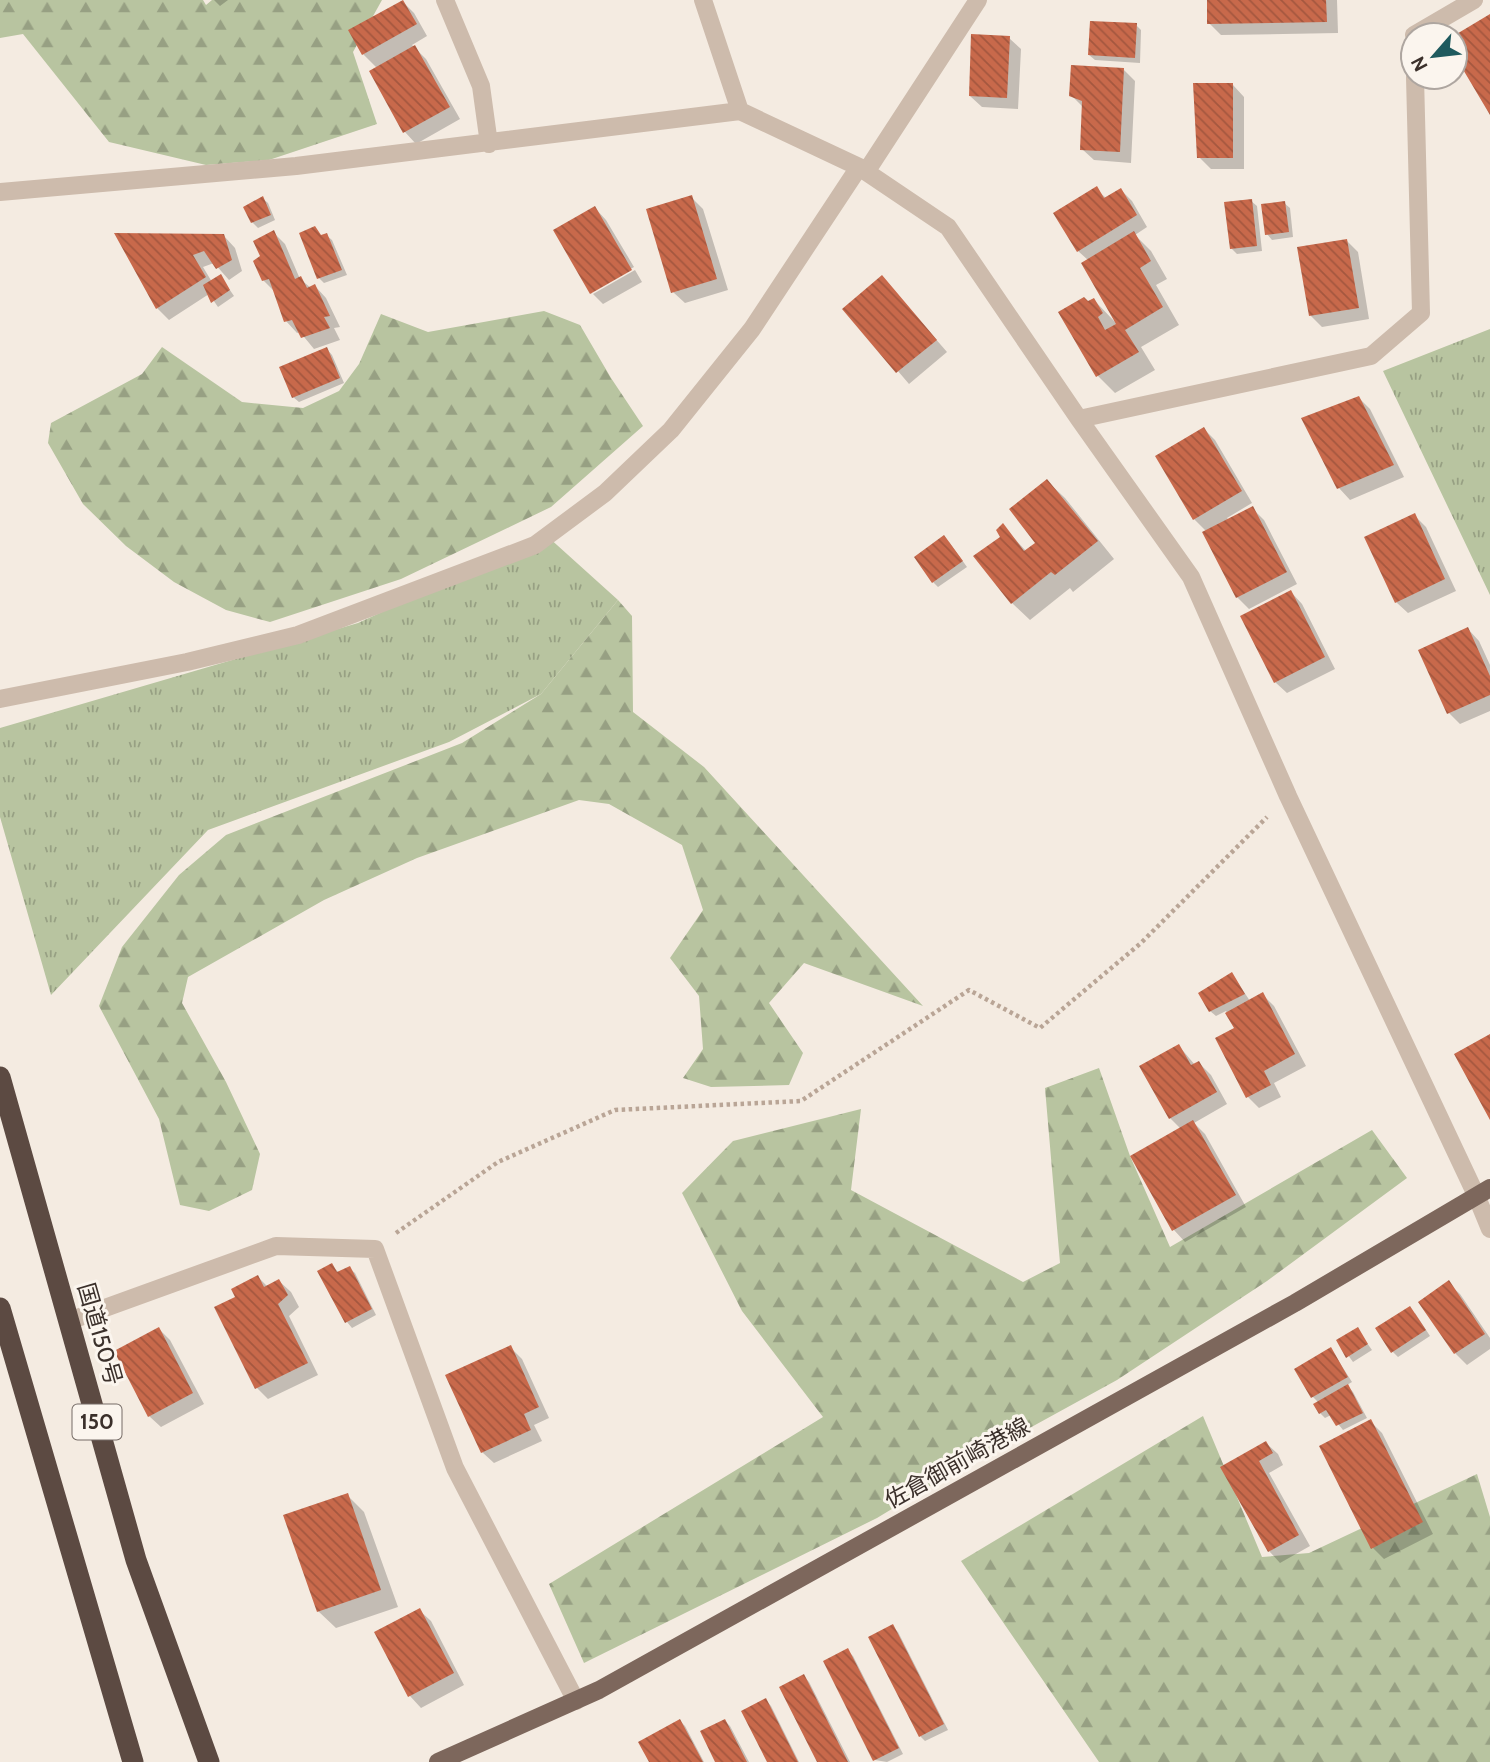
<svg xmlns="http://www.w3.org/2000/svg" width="1490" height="1762" font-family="Cabin,'Noto Sans JP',sans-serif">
  <defs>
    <pattern id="grass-tufts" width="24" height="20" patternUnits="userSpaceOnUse" patternTransform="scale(1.75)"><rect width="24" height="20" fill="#b8c4a0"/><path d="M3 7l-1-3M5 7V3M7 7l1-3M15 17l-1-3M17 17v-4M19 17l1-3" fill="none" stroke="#97a083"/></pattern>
    <pattern id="forest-firs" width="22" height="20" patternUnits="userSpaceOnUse" patternTransform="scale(1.75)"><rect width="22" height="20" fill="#b8c4a0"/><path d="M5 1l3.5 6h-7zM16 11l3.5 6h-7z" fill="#97a083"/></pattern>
    <pattern id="building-back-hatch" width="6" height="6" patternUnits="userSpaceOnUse" patternTransform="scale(1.75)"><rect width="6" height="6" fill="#c8694b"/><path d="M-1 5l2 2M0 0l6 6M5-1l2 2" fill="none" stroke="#a4573f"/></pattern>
  </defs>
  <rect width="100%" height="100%" fill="#f4ebe1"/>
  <path fill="url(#grass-tufts)" d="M 1490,329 L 1490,595 L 1383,371 Z
    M 547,536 L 618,600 L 541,694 L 449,742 L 208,830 L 51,995 L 0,817 L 0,728 L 358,623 Z"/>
  <path fill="url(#forest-firs)" d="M 0,0 L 203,0 L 206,5 L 212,0 L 382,0 L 353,52 L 377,124 L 269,160 L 206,165 L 109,142 L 23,34 L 0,38 Z
    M 544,311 L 580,325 L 611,378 L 643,426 L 551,507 L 401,579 L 270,622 L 226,610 L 174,582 L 126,546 L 83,504 L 48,443 L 51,423 L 142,374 L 162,347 L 242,402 L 303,408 L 339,391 L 359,364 L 381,314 L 428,332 Z
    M 618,600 L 632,616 L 633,712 L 704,767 L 923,1006 L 804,963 L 769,1003 L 803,1053 L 789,1085 L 711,1087 L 683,1078 L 703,1049 L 699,996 L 670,958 L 703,910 L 682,845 L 609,804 L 579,800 L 417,858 L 324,900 L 188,977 L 182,1003 L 226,1082 L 260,1154 L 252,1190 L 209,1211 L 180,1205 L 159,1119 L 99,1006 L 122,947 L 179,875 L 226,835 L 462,743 L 541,694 Z
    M 1099,1068 L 1130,1156 L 1170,1247 L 1372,1130 L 1407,1178 L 1267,1281 L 1117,1380 L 986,1452 L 877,1518 L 584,1663 L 549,1584 L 823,1417 L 742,1311 L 682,1193 L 733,1141 L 861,1109 L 851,1190 L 1023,1282 L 1060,1263 L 1045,1088 Z
    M 1203,1416 L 1262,1557 L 1309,1553 L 1477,1474 L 1490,1517 L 1490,1762 L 1099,1762 L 961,1561 Z"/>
  <path fill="#0003" d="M 214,0 L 228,0 L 220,6 Z
    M 1208,0 L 1337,0 L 1338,33 L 1221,35 L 1209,23 Z
    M 403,2 L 414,13 L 427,36 L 412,45 L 426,59 L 460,119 L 416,144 L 405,132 L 377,68 L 363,54 Z
    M 1136,25 L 1141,30 L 1140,63 L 1095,60 L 1089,55 Z
    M 1009,38 L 1021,49 L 1018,109 L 982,107 L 970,96 Z
    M 1123,69 L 1135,81 L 1131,163 L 1094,160 L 1082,149 L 1083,107 L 1071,95 Z
    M 1233,85 L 1244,97 L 1244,169 L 1211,169 L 1199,157 Z
    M 1096,189 L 1106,198 L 1121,190 L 1132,201 L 1147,227 L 1135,235 L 1151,251 L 1167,279 L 1156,285 L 1179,325 L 1141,347 L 1155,370 L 1115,393 L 1098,376 L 1088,303 L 1094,300 L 1115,322 L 1088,260 L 1078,251 Z
    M 691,197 L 703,209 L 728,290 L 685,303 L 673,292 Z
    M 262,198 L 268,203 L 275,220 L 258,228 L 252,222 Z
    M 1251,201 L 1257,206 L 1262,251 L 1237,254 L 1231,248 Z
    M 1284,203 L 1290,208 L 1293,237 L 1272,240 L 1267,234 Z
    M 595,208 L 606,220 L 634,267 L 592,291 L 592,294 L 555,231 Z
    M 273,232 L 285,244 L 300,279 L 311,288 L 315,286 L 326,298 L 340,327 L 334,328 L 340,340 L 314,349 L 300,332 L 297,333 L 286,321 L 275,292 L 263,280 L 262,256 Z
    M 117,235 L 224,236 L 235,248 L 242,271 L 229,280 L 214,263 L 203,267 L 212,282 L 221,277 L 234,296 L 218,307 L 209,294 L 169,320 L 157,308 Z
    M 326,235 L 332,240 L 347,275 L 324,283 L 319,278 L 322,237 Z
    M 1347,241 L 1358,252 L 1369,319 L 1322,327 L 1310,315 Z
    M 635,270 L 642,282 L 603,304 L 593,294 Z
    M 882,277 L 947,352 L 909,384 L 845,309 Z
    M 327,349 L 332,355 L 344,383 L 299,402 L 293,397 Z
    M 1359,398 L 1370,409 L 1404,477 L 1350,500 L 1339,488 Z
    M 1204,429 L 1215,440 L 1252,503 L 1227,518 L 1229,520 L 1252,508 L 1264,520 L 1297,584 L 1249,609 L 1237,597 L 1207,532 L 1194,519 Z
    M 1047,481 L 1065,498 L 1114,559 L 1073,592 L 1070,588 L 1030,620 L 1012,603 L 1002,538 L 1003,526 L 1026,551 L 1037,544 Z
    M 1415,516 L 1426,527 L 1456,591 L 1408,613 L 1396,602 Z
    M 949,542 L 967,567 L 938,587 L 933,582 Z
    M 1291,592 L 1302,604 L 1335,669 L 1287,693 L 1275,682 Z
    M 1468,629 L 1479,641 L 1490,665 L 1490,711 L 1460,724 L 1449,713 Z
    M 1232,974 L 1250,1001 L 1263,995 L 1274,1006 L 1306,1066 L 1274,1083 L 1281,1097 L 1259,1108 L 1248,1097 L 1236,1029 L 1226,1011 L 1216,1016 L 1210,1011 Z
    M 1179,1046 L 1195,1065 L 1199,1063 L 1211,1075 L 1227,1104 L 1194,1123 L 1205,1134 L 1246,1207 L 1185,1242 L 1174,1230 L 1132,1157 L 1181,1129 L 1170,1118 Z
    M 332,1265 L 339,1273 L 349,1268 L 355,1273 L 376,1315 L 352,1328 L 347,1322 L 320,1271 Z
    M 258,1277 L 268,1287 L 279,1281 L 291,1292 L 299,1307 L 289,1316 L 318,1375 L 268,1399 L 257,1388 Z
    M 1448,1283 L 1460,1294 L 1490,1338 L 1490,1349 L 1467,1365 L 1455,1353 L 1420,1302 Z
    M 1415,1313 L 1430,1336 L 1398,1357 L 1393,1352 Z
    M 159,1329 L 170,1340 L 204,1404 L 161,1427 L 149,1416 Z
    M 1357,1329 L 1372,1350 L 1353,1362 L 1338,1341 Z
    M 510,1347 L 522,1359 L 549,1418 L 534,1425 L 542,1441 L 494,1463 L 482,1452 Z
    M 1331,1349 L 1352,1382 L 1347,1385 L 1353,1392 L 1367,1418 L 1343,1430 L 1331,1415 L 1325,1418 L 1320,1413 L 1319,1403 L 1313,1397 Z
    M 1370,1421 L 1382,1433 L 1433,1534 L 1384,1559 L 1373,1548 Z
    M 1266,1443 L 1278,1454 L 1283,1465 L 1269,1473 L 1310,1546 L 1280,1563 L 1269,1551 L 1222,1467 Z
    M 347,1495 L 364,1512 L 398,1607 L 336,1628 L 318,1611 Z
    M 419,1610 L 431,1621 L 464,1685 L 421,1708 L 410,1696 L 377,1633 Z
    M 893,1627 L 898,1632 L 948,1730 L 925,1741 L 920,1736 Z
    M 848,1651 L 853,1656 L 903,1754 L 887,1762 L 875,1760 Z
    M 804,1676 L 809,1682 L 850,1762 L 819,1762 Z
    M 766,1700 L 771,1706 L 799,1762 L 769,1762 Z
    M 680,1721 L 685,1726 L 704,1762 L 651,1762 Z
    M 725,1721 L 730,1726 L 749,1762 L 717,1762 Z"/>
  <path fill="url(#building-back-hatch)" d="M 403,0 L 417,24 L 362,55 L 348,30 Z
    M 1207,0 L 1326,0 L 1327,22 L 1207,24 Z
    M 1490,14 L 1490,115 L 1455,56 L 1455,35 Z
    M 1090,21 L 1137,23 L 1135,58 L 1088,55 Z
    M 971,34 L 1010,36 L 1007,98 L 969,96 Z
    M 415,45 L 450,107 L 403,133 L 369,71 Z
    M 1071,65 L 1124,68 L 1120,152 L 1080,150 L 1082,101 L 1069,96 Z
    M 1193,83 L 1233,83 L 1233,158 L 1197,158 Z
    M 1097,186 L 1104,198 L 1121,188 L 1137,215 L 1077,252 L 1053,213 Z
    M 692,195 L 717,279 L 671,293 L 646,209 Z
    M 263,196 L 271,215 L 251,223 L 243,207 Z
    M 1252,199 L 1257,246 L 1230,249 L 1224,202 Z
    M 1285,201 L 1289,232 L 1265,235 L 1261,204 Z
    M 595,206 L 632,270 L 590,294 L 553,230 Z
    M 315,226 L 321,235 L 327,233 L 342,270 L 317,279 L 299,233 Z
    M 274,230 L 295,279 L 301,276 L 307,288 L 315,284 L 330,316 L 324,317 L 330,328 L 301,338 L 292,320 L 284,322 L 269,279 L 262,281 L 253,261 L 260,256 L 253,241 Z
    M 1134,231 L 1151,261 L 1140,268 L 1163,307 L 1125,330 L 1139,352 L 1096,377 L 1058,312 L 1084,297 L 1088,301 L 1094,298 L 1103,313 L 1098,317 L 1105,330 L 1116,324 L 1081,263 Z
    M 114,233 L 224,234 L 232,260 L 216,269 L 204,251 L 193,255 L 206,277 L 156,309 Z
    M 1347,239 L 1359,308 L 1309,316 L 1297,247 Z
    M 221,274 L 230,290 L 211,303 L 203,285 Z
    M 882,275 L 937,340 L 896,373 L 842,309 Z
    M 327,347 L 340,378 L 292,398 L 279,367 Z
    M 1359,396 L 1394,465 L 1337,489 L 1301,418 Z
    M 1204,427 L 1242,491 L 1193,520 L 1155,456 Z
    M 1047,479 L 1098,541 L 1055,575 L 1051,572 L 1011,604 L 973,556 L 1000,537 L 996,530 L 1003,523 L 1024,551 L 1035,543 L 1009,509 Z
    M 1253,506 L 1287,572 L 1236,598 L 1202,532 Z
    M 1415,513 L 1445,579 L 1395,603 L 1364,537 Z
    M 944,535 L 963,561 L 932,583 L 914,557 Z
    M 1291,590 L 1325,657 L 1274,683 L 1240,616 Z
    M 1468,627 L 1490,676 L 1490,695 L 1447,714 L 1418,650 Z
    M 1232,972 L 1245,994 L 1209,1012 L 1198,993 Z
    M 1263,992 L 1295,1054 L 1264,1071 L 1271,1085 L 1246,1098 L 1215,1038 L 1234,1028 L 1225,1013 Z
    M 1490,1034 L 1490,1120 L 1454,1054 Z
    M 1179,1044 L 1191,1065 L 1199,1061 L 1217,1092 L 1169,1119 L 1139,1066 Z
    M 1193,1120 L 1236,1195 L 1172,1231 L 1130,1156 Z
    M 332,1263 L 337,1272 L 350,1266 L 372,1309 L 345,1323 L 317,1271 Z
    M 258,1275 L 264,1287 L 279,1279 L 288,1295 L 278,1304 L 308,1363 L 255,1389 L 214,1307 L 235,1297 L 231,1289 Z
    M 1449,1280 L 1485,1334 L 1454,1354 L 1418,1302 Z
    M 1410,1306 L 1426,1330 L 1391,1353 L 1375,1328 Z
    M 159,1327 L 193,1393 L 148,1417 L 114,1351 Z
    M 1358,1327 L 1368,1344 L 1346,1358 L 1336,1340 Z
    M 511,1345 L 539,1407 L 524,1414 L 531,1430 L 481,1453 L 445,1375 Z
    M 1331,1347 L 1348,1377 L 1311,1398 L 1294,1369 Z
    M 1348,1384 L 1363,1413 L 1336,1426 L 1326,1410 L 1319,1414 L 1313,1404 Z
    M 1371,1419 L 1423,1522 L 1371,1549 L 1319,1446 Z
    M 1266,1441 L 1273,1453 L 1259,1461 L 1299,1535 L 1268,1552 L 1220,1467 Z
    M 348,1493 L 381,1590 L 317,1612 L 283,1515 Z
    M 420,1608 L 454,1673 L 408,1697 L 374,1632 Z
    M 893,1624 L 944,1724 L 919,1737 L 868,1637 Z
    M 848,1648 L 899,1748 L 873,1761 L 823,1661 Z
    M 804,1674 L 848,1762 L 817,1762 L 779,1687 Z
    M 766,1698 L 798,1762 L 767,1762 L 741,1711 Z
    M 680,1719 L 703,1762 L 649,1762 L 638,1742 Z
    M 725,1719 L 747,1762 L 715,1762 L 700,1731 Z"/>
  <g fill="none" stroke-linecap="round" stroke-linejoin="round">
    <path stroke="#b9a596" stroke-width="4.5" stroke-dasharray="3.5 3.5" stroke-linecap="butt" d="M 396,1233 L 498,1162 L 615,1110 L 801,1101 L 969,990 L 1040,1028 L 1141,943 L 1267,817"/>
    <path stroke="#cdbbac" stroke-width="18" d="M 445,0 L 481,86 L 489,144
      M 703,0 L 740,111
      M 1414,35 L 1474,0
      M 866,172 L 978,0
      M 0,192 L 296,166 L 740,111 L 859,167 L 948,227 L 1079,419 L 1191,577 L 1288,796 L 1476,1195 L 1490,1229
      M 1079,419 L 1371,356 L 1421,313 L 1415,77
      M 0,699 L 187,662 L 298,635 L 535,545 L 605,493 L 671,430 L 752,329 L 859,167
      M 69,1321 L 276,1246 L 375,1249 L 455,1468 L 576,1701"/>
    <path stroke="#7d675c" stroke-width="18" d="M 438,1762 L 599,1690 L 1295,1303 L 1490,1188"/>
    <path stroke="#5c4a42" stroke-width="21" d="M 0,1077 L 136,1560 L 209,1762
      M 0,1308 L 133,1762"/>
  </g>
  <g text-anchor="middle" stroke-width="6" stroke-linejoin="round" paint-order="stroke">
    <rect fill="#fbf5ee" stroke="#756b66" stroke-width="2" x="72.5" y="1404.5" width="49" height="35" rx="5"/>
    <g font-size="21" font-weight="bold" fill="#3b302b">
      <text x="97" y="1429">150</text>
    </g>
    <g font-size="23" fill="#3b302b" stroke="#fbf5ee">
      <text transform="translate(100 1334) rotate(74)" y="8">国道150号</text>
      <text transform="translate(957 1463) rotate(-29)" y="8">佐倉御前崎港線</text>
    </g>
  </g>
  <g transform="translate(1434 56) rotate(242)"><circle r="33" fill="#fbf5ee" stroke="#aea6a0" stroke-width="2"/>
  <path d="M0-5L12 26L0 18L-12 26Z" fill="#1f5a5e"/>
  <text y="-10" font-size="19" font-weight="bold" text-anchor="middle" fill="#3b302b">N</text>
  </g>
</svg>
